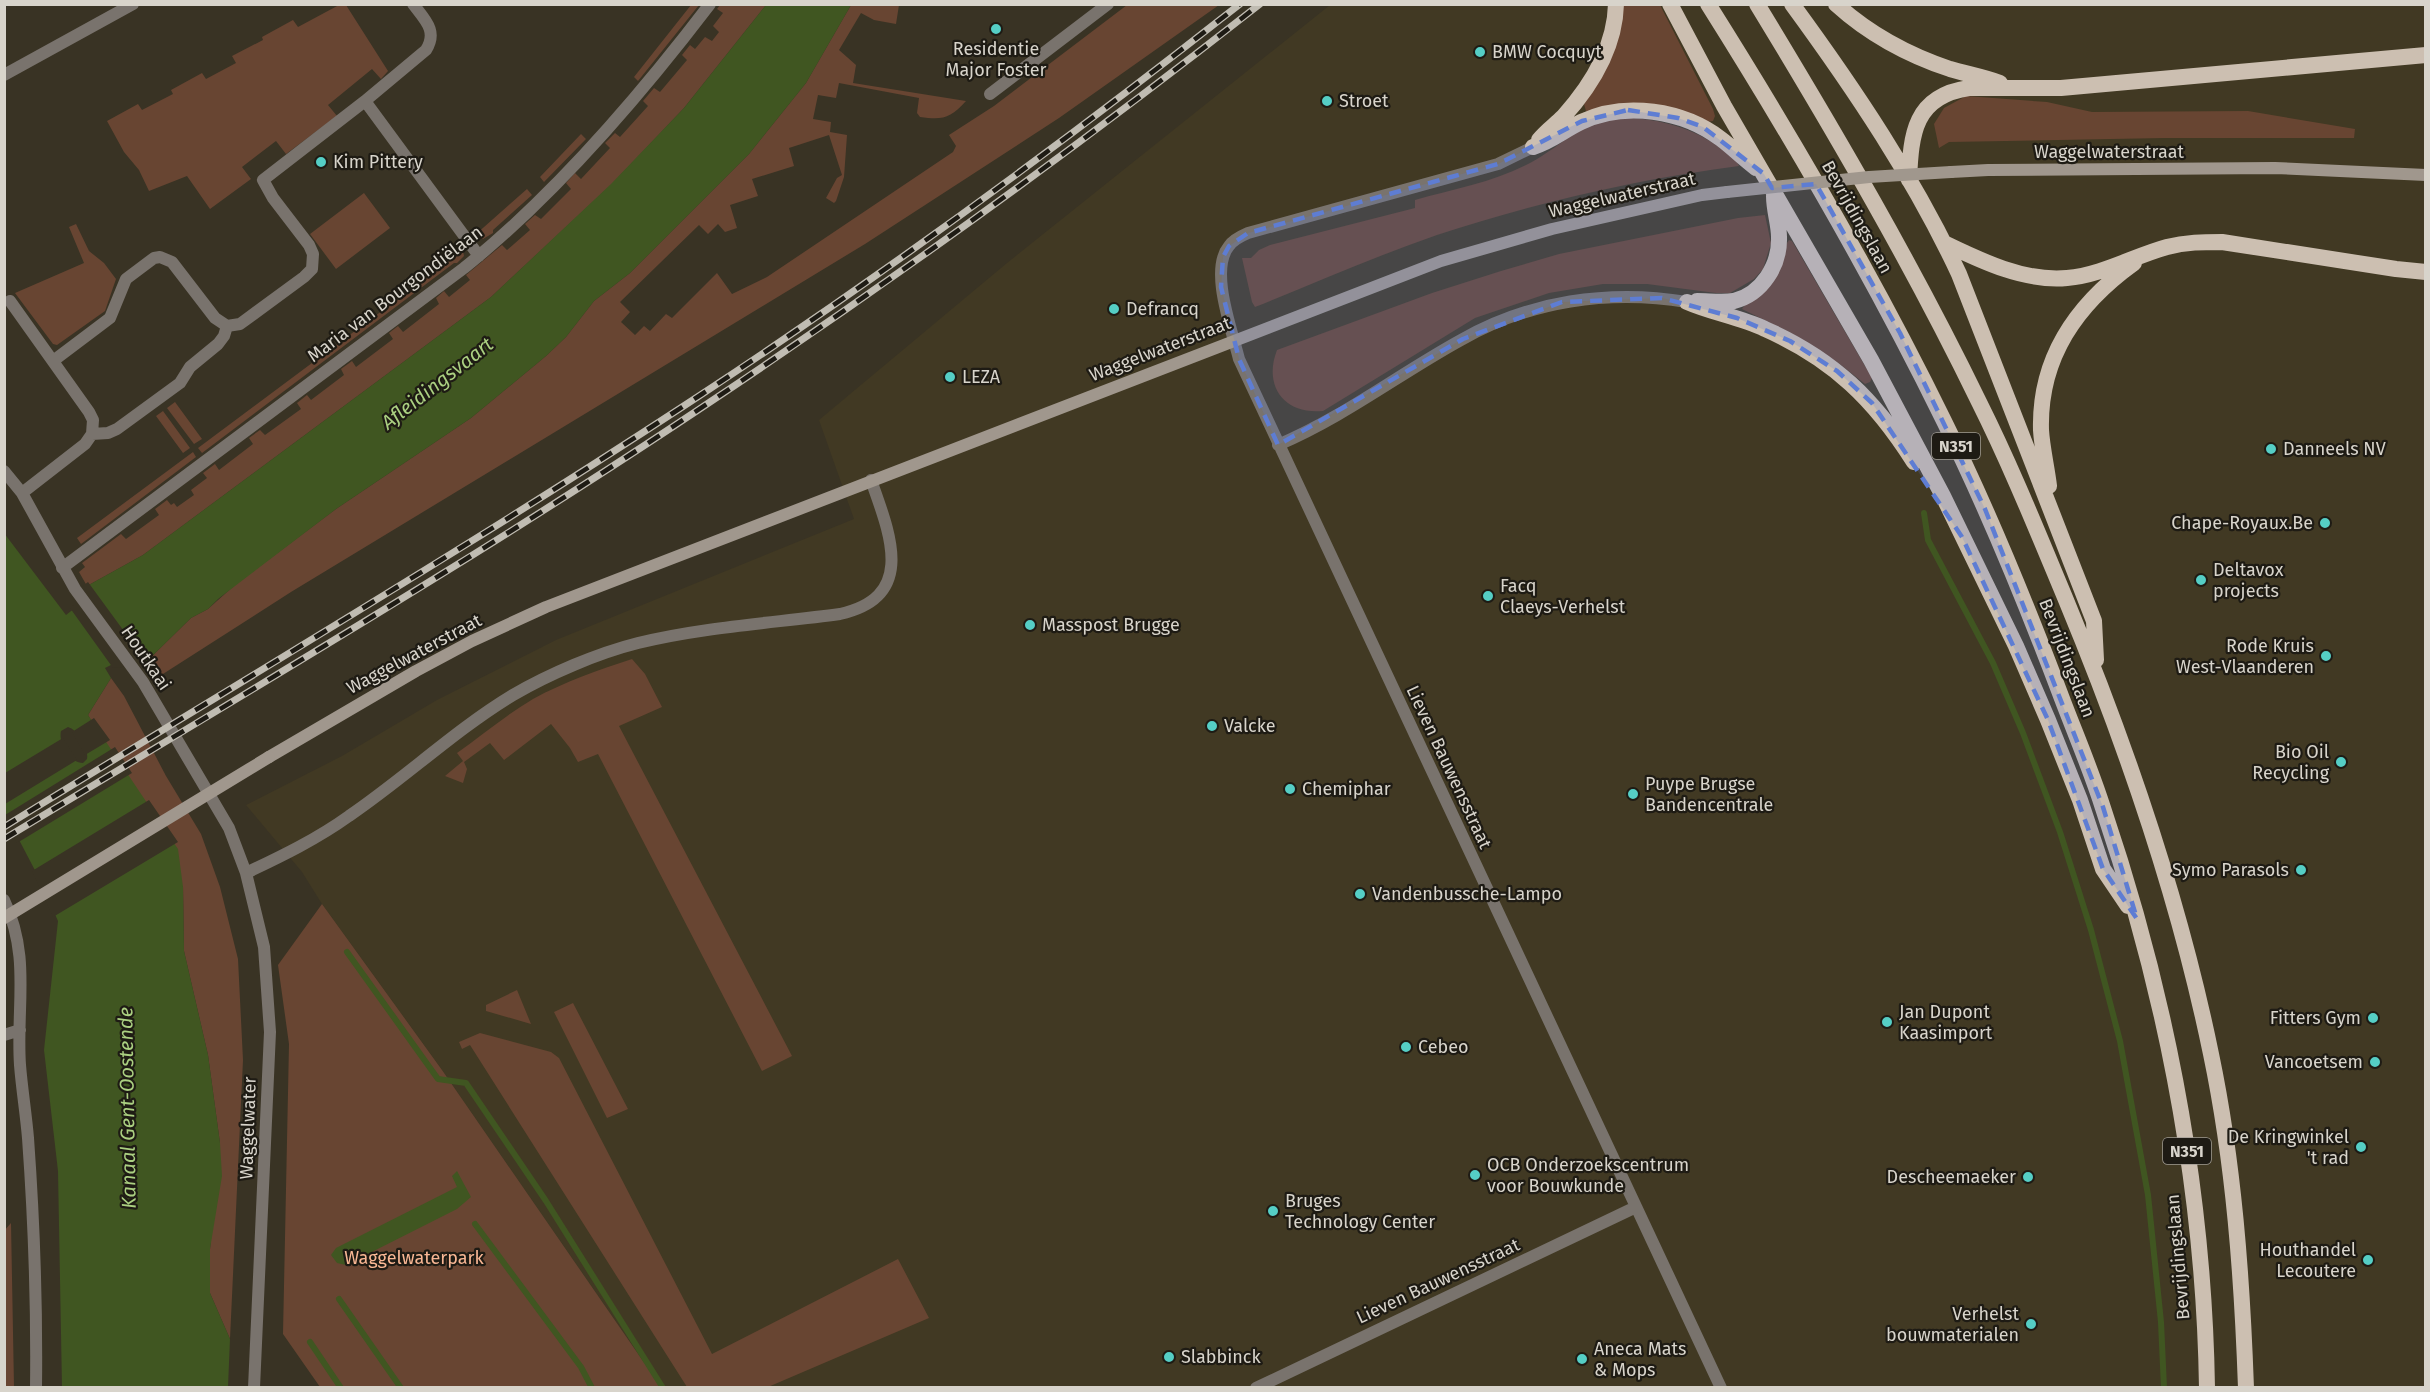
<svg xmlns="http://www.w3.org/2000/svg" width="2430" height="1392" font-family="'Fira Sans',sans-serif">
  <rect width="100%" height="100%" fill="#393324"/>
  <path fill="#413923" d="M 1330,5 L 2425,5 L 2425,1387 L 661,1387 L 442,1070 L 322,904 L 302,872 L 246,805 L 342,756 L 437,700 L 556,640 L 854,519 L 819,420 L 1007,263 Z"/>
  <path fill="#684532" d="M 339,5 L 346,5 L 388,71 L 381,79 L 372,69 L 328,105 L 337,116 L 286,154 L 276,141 L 242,167 L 251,179 L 210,209 L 187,176 L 149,191 L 139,170 L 124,152 L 107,121 L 138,104 L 142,110 L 173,94 L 171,90 L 202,73 L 206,79 L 236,63 L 232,56 L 263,40 L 262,37 L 293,20 L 298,27 Z
    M 691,5 L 699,5 L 638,81 L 634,77 Z
    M 720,5 L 766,5 L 684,108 L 612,184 L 491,297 L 143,555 L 87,586 L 79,572 L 85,567 L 82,563 L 121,534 L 126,539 L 159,515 L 155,509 L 167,500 L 171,505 L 174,503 L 177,507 L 194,495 L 191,490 L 207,478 L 203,473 L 215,464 L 219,470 L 253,444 L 249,438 L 260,430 L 265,435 L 301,409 L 297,403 L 307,395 L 311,400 L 344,375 L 341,369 L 352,361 L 356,367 L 393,339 L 389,333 L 398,326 L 403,332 L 439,304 L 436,298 L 444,291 L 449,297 L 470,280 L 466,275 L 502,245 L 507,250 L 530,230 L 525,224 L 535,215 L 541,219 L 571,189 L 566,183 L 575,173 L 581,179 L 610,148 L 605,143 L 615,133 L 620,137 L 648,106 L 643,101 L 654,88 L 660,92 L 687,60 L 682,55 L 690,45 L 695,49 L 705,37 L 712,41 L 719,32 L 713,26 L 723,13 L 717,9 Z
    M 851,5 L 899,5 L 896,24 L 874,20 L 861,13 L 839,50 L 856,65 L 853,83 L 966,101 C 950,119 942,120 920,117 L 917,113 L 919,98 L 839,83 L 836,98 L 818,95 L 813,119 L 831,122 L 830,132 L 847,135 L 844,177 L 836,201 L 834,203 L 826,198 L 837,178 L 842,175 L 829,135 L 789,148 L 794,166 L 752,179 L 758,196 L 730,205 L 737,228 L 725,232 L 718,224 L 708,234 L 699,225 L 620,302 L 630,312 L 621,322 L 635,335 L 644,326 L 650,331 L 666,314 L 672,318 L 717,273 L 732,294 L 767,277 L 953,152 L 956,146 L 949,135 L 994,106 L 1127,5 L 1219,5 L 1059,118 L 865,244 L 291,592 L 152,681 L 149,666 L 146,662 L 191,618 L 208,609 L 236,584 L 336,509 L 471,418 L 546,356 L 566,337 L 594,301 L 630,273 L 749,154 L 806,83 Z
    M 1623,5 L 1660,5 L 1713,109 L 1715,116 L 1713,121 L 1707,122 L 1586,111 L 1584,104 Z
    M 1966,96 L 2047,102 L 2092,112 L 2248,111 L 2355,129 L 2354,138 L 2164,138 L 1949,142 L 1939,148 L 1934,124 L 1944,108 Z
    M 1625,117 C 1661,120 1693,127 1723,150 C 1729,155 1736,158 1739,166 C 1638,179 1535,203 1437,235 C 1376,256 1315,283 1255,307 L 1252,302 L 1242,258 L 1251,258 L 1259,250 L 1270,245 L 1415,208 L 1415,200 C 1454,189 1495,182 1530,163 C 1547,154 1561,142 1577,132 C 1591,123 1609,120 1625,117 Z
    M 581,134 L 586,139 L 544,182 L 540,177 Z
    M 527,189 L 532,195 L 493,230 L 493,233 L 483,239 L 475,235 Z
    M 364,193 L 390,228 L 336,269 L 310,234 Z
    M 1765,215 L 1771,243 L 1763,269 L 1754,279 L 1730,293 L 1716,293 L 1647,284 L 1603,284 L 1549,293 L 1475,318 L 1323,411 C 1284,415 1263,386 1277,350 L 1432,293 L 1501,271 L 1559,254 L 1738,218 Z
    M 76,224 L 89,251 L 104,263 L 116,279 L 105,311 L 57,345 L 53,344 L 15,293 L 84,263 L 69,227 Z
    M 1789,240 L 1792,241 L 1872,378 L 1870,382 L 1865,384 L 1841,365 L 1793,334 L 1742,309 Z
    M 462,246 L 464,256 L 457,263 L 454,263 L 202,453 L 198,448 L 426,278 Z
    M 175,402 L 202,439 L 194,444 L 167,408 Z
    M 163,411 L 190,448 L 183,453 L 156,416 Z
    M 193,452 L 196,457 L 81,544 L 77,538 Z
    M 632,659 L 645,674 L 662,707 L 619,726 L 792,1056 L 762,1071 L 598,754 L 578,762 L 570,748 L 551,724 L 504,760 L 490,743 L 464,762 L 467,769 L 463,783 L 445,776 L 463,761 L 457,753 C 482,735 506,715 533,699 C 564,682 598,670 632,659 Z
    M 111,678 L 124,696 L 166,776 L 201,834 L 220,887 L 238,959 L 243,1060 L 230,1339 L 210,1293 L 210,1249 L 220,1143 L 208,1055 L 184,951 L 183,887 L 88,715 Z
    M 322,904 L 442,1070 L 661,1387 L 320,1387 L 283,1334 L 289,1044 L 278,965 Z
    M 517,990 L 531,1024 L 486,1011 L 486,1005 Z
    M 573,1003 L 628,1109 L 607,1118 L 554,1012 Z
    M 480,1033 L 551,1052 L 559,1058 L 712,1354 L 898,1259 L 929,1318 L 768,1387 L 687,1387 L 470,1045 L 462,1049 L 459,1042 Z
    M 11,1223 L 14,1387 L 5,1388 L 4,1231 Z"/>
  <path fill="#405621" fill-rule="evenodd" d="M 766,5 L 851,5 L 806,83 L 749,154 L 630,273 L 594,301 L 566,337 L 546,356 L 471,418 L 336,509 L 218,599 L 208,609 L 191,618 L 146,662 L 115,663 L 105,668 L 111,678 L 88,715 L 178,849 L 183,887 L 184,951 L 208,1055 L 220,1143 L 222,1176 L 210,1249 L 210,1293 L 230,1339 L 228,1387 L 62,1387 L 58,1171 L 44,1050 L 58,921 L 39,878 L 5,813 L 4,533 L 66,615 L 80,604 L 87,586 L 143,555 L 491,297 L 611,184 L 684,108 ZM 68,727 C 78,730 89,748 87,759 L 83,763 C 70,763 58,743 61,731 Z
    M 457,1171 L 471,1197 L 457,1209 L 346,1265 L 337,1263 L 331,1255 L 336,1248 L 457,1187 L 452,1176 Z"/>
  <path fill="#393324" d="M 88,582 L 148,664 L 113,668 L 70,608 L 78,602 L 84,585 Z
    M 94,718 L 110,740 L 85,755 L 72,732 Z
    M 63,738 L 77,760 L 5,804 L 5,773 Z
    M 115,747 L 132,773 L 17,843 L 4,820 L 5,815 Z
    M 149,800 L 178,842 L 53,917 L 32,871 Z"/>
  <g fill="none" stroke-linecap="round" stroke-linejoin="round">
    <path stroke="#405621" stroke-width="6" d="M 1924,513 L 1928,540 L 1993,663 L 2023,733 L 2060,832 L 2091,930 L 2120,1041 L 2148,1195 L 2161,1322 L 2164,1388
      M 347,952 L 438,1079 L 466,1083 L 546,1201 L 663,1388
      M 475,1224 L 581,1367 L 592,1388
      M 339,1299 L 401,1388
      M 310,1342 L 341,1388"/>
    <path stroke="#79736d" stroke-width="12" d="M 413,4 C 425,20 438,31 426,50 L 365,101 L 479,256
      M 4,75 L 133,4
      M 990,94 L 1108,4
      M 1533,147 L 1498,164 L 1248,233 C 1241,236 1233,240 1229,246 C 1209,270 1232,330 1239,359 L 1721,1388
      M 10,301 L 89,412 L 93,420 L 92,434
      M 53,361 L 110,318 L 126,279 L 154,258 L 160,257 L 172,262 L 215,318 L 227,326 L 240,324 L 304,277 L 312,269 L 313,254 L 309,245 L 273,198 L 263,180 L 365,101
      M 1278,445 C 1344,417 1399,374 1461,340 C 1529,301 1609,289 1687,302
      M 4,471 L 22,493 L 75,589 L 143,682 L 229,828 L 246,873 L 264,947 L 270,1032 L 254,1388
      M 22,493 L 85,444 L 92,434 L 108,433 L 117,429 L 180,383 L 190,367 L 218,344 L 224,336 L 227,326
      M 62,568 L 464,268 C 555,195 639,97 710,4
      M 246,873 C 282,856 317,839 349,816 C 405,778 455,730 513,695 C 549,674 598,653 638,643 C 704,627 773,623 840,614 C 917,597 890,534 871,480
      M 4,900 C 31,956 16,1007 20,1065 C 22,1090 26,1114 28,1138 C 34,1221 37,1304 36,1388
      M 4,1035 L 20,1030
      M 1256,1388 L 1636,1207"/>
    <path stroke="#a0978d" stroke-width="12" d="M 1951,172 L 1988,170 L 2275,168 L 2426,175
      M 269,757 L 416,671 L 472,641 L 546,607 L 1441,261 L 1552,229 L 1702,195 L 1727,192"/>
    <path stroke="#ccbfb1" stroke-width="16" d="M 1670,4 L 1724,106 L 1871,360 L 1943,496 L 2016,646 L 2048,720 L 2080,800 L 2103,869 L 2128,906
      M 1708,4 C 1793,139 1874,278 1944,421 C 1988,510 2026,603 2061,696 C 2075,733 2091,770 2103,808 C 2166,994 2204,1191 2207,1388
      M 1757,4 C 1836,134 1913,266 1979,402 C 2011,466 2038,533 2066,600 C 2127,747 2179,898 2211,1054 C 2234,1164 2242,1276 2246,1388
      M 1792,4 C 1855,90 1914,178 1959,274 L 2094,621 L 2096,660
      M 1836,4 C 1869,34 1908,55 1950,69 C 1967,74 1984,77 2000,83
      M 1539,140 C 1546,131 1555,125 1563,117 C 1591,86 1615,47 1616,4
      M 1533,147 C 1552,141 1564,130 1581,122 C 1625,101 1683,110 1721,139 C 1733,148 1744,159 1756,168
      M 1909,180 C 1911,134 1914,96 1969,88 L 2061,88 L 2426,55
      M 1944,243 C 1981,261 2025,282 2067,278 C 2102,275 2134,256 2167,247 C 2186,242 2203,242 2222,242 L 2396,269 L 2426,272
      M 1697,301 C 1709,301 1722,303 1734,301 C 1762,294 1780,265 1779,237 C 1779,224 1774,211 1774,196
      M 1687,302 C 1712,313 1740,317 1765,329 C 1833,359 1875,400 1914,462
      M 2049,486 C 2047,468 2042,448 2041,430 C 2039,357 2077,304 2134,263"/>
    <g stroke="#c0bcb2" stroke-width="7">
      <path id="rail" d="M 4,827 C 238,683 474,544 702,394 C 887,272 1066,141 1240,4
        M 4,839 C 242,695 482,555 713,400 C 900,275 1083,143 1260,4"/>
    </g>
    <use href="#rail" stroke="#1e1b14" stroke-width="4.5" stroke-dasharray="14" stroke-linecap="butt"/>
    <path stroke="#a0978d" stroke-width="12" d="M 1727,192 L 1869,177 L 1951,172
      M 4,918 L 269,757"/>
  </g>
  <path fill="#5e7dd3" fill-opacity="0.2" stroke="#5e7dd3" stroke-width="4.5" stroke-dasharray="12 8" stroke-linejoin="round" d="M 1628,110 L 1678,118 L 1703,127 L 1764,174 L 1772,188 L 1816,184 L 1900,333 L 1985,509 L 2103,807 L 2137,919 L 2103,869 L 2048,720 L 1962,537 L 1872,403 L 1837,371 L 1790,341 L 1737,318 L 1662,298 L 1562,302 L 1463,339 L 1278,445 L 1239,359 L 1221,287 L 1223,257 L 1229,246 L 1248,233 L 1498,164 L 1582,121 Z"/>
  <g fill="#55cec5" stroke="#1e1b14" stroke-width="2">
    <circle cx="996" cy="29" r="6"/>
    <circle cx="1480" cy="52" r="6"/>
    <circle cx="1327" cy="101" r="6"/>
    <circle cx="321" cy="162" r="6"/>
    <circle cx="1114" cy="309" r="6"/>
    <circle cx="950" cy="377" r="6"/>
    <circle cx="2271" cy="449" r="6"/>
    <circle cx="2325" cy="523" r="6"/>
    <circle cx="2201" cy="580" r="6"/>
    <circle cx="1488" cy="596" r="6"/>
    <circle cx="1030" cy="625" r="6"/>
    <circle cx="2326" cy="656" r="6"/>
    <circle cx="1212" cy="726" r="6"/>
    <circle cx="2341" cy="762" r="6"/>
    <circle cx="1290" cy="789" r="6"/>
    <circle cx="1633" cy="794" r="6"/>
    <circle cx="2301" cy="870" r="6"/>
    <circle cx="1360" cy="894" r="6"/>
    <circle cx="2373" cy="1018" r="6"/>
    <circle cx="1887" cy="1022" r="6"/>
    <circle cx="1406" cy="1047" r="6"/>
    <circle cx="2375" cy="1062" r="6"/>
    <circle cx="2361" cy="1147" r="6"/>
    <circle cx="1475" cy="1175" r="6"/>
    <circle cx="2028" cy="1177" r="6"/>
    <circle cx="1273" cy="1211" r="6"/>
    <circle cx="2368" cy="1260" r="6"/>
    <circle cx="2031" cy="1324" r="6"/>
    <circle cx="1169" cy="1357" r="6"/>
    <circle cx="1582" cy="1359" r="6"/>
  </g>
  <g text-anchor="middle" stroke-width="4.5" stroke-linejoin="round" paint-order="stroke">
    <g fill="#1e1b14" stroke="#a09c94" stroke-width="1.5">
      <rect x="1932" y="433" width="48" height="26" rx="4.5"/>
      <rect x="2163" y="1138" width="48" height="26" rx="4.5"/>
    </g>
    <g font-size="16" font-weight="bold" fill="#d8d4cb">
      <text x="1956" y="452">N351</text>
      <text x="2187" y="1157">N351</text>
    </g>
    <g font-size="18" fill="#d8d4cb" stroke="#1e1b14" text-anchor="start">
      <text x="996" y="55" text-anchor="middle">Residentie<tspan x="996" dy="21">Major Foster</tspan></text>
      <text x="1492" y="58">BMW Cocquyt</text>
      <text x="1339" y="107">Stroet</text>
      <text x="333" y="168">Kim Pittery</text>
      <text x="1126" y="315">Defrancq</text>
      <text x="962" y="383">LEZA</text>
      <text x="2283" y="455">Danneels NV</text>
      <text x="2313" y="529" text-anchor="end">Chape-Royaux.Be</text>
      <text x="2213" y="576">Deltavox<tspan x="2213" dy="21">projects</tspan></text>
      <text x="1500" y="592">Facq<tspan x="1500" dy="21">Claeys-Verhelst</tspan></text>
      <text x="1042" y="631">Masspost Brugge</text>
      <text x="2314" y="652" text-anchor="end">Rode Kruis<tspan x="2314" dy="21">West-Vlaanderen</tspan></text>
      <text x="1224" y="732">Valcke</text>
      <text x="2329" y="758" text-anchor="end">Bio Oil<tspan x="2329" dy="21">Recycling</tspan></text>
      <text x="1645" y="790">Puype Brugse<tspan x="1645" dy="21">Bandencentrale</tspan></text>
      <text x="1302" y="795">Chemiphar</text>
      <text x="2289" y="876" text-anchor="end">Symo Parasols</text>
      <text x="1372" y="900">Vandenbussche-Lampo</text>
      <text x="1899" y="1018">Jan Dupont<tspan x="1899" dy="21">Kaasimport</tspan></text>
      <text x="2361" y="1024" text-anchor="end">Fitters Gym</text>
      <text x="1418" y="1053">Cebeo</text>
      <text x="2363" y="1068" text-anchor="end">Vancoetsem</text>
      <text x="2349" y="1143" text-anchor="end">De Kringwinkel<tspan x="2349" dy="21">'t rad</tspan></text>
      <text x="1487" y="1171">OCB Onderzoekscentrum<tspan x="1487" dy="21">voor Bouwkunde</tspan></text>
      <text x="2016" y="1183" text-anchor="end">Descheemaeker</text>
      <text x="1285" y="1207">Bruges<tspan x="1285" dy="21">Technology Center</tspan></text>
      <text x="2356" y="1256" text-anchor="end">Houthandel<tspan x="2356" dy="21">Lecoutere</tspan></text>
      <text x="2019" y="1320" text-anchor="end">Verhelst<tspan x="2019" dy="21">bouwmaterialen</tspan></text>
      <text x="1594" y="1355">Aneca Mats<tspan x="1594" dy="21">&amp; Mops</tspan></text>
      <text x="1181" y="1363">Slabbinck</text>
    </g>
    <g font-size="18" fill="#d8d4cb" stroke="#1e1b14">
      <text x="2109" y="158">Waggelwaterstraat</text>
      <text transform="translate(1622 195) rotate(-13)" y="6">Waggelwaterstraat</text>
      <text transform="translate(1857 217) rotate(61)" y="6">Bevrijdingslaan</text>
      <text transform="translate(395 294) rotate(-37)" y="6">Maria van Bourgondiëlaan</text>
      <text transform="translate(1160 349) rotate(-21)" y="6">Waggelwaterstraat</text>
      <text transform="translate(414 654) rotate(-28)" y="6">Waggelwaterstraat</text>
      <text transform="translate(146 658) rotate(56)" y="6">Houtkaai</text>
      <text transform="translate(2067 658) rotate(69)" y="6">Bevrijdingslaan</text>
      <text transform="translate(1449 767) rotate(65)" y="6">Lieven Bauwensstraat</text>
      <text transform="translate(248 1128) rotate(-88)" y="6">Waggelwater</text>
      <text transform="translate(2178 1257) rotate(-95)" y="6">Bevrijdingslaan</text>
      <text transform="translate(1438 1281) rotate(-25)" y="6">Lieven Bauwensstraat</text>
    </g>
    <g font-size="18" fill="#f9b794" stroke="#1e1b14">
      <text x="414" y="1264">Waggelwaterpark</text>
    </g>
    <g font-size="20" font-style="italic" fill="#abd081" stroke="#1e1b14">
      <text transform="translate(437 383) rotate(-38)" y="7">Afleidingsvaart</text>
      <text transform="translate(127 1108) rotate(-91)" y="7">Kanaal Gent-Oostende</text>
    </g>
  </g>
  <rect width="2430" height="1392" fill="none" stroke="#d8d4cb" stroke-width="12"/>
</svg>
